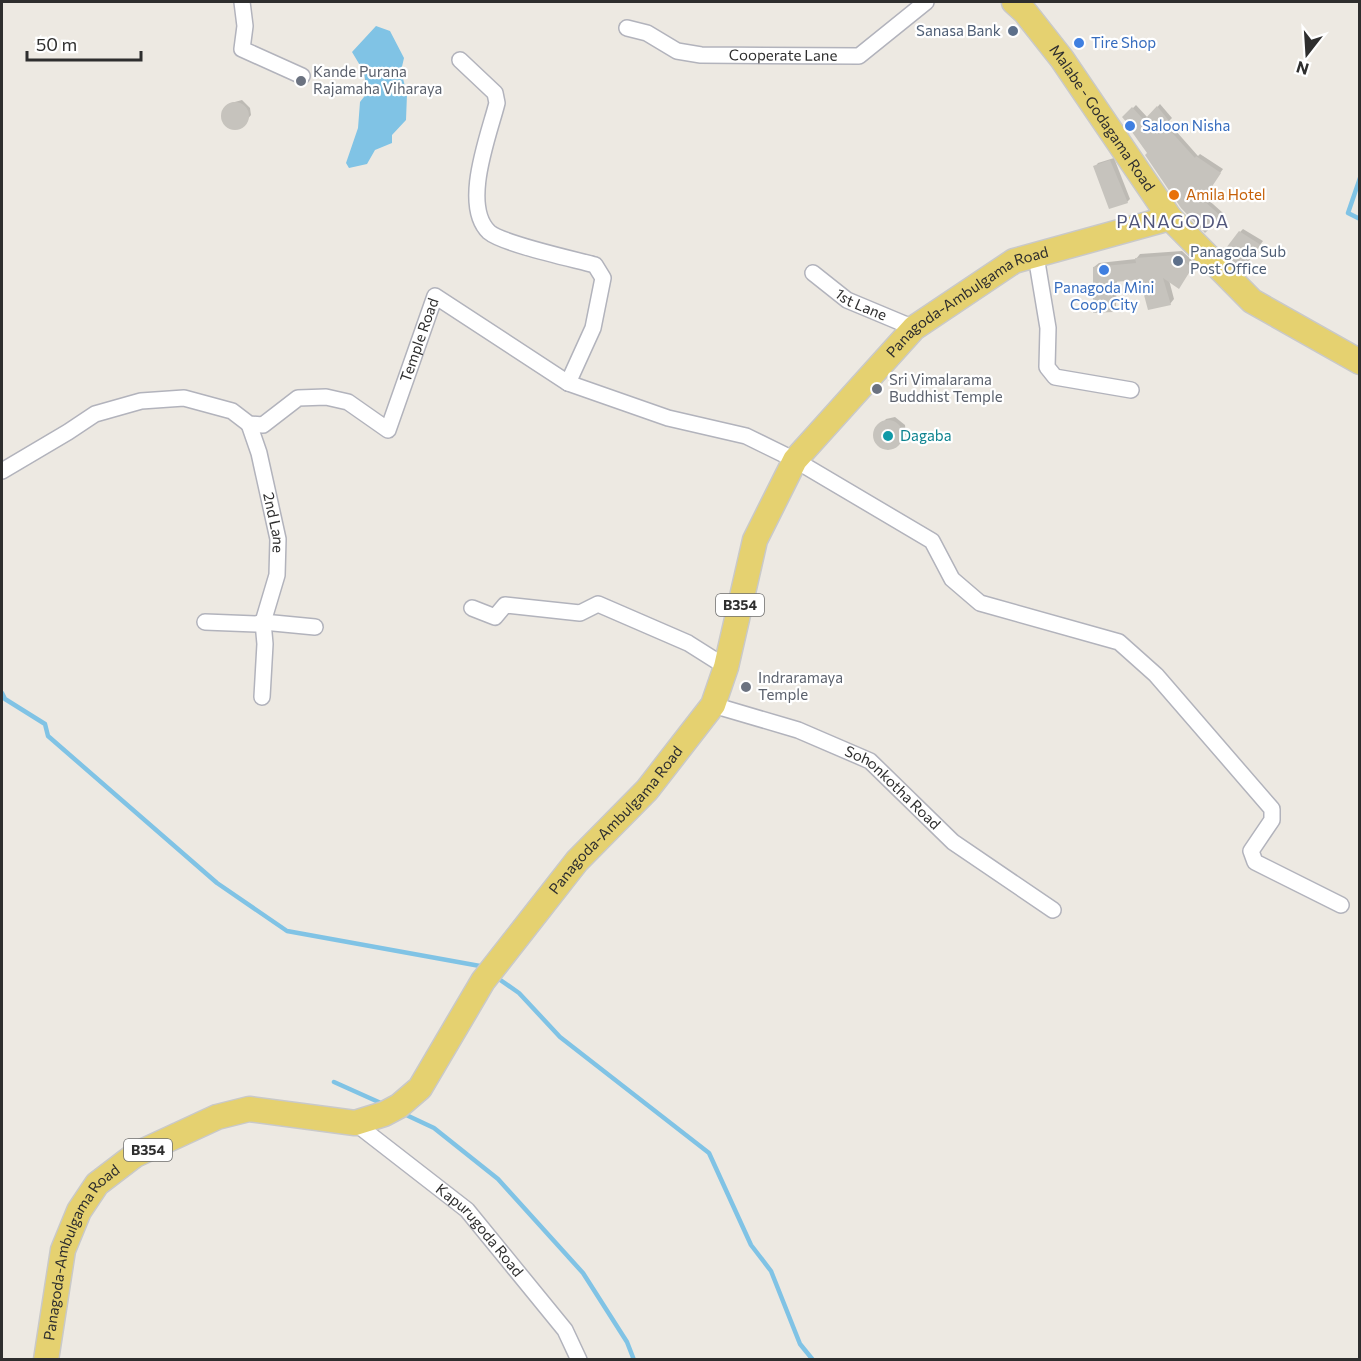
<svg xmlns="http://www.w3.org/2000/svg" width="1361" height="1361" font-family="Commissioner,sans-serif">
  <rect width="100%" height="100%" fill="#ede9e2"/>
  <path fill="#80c3e5" d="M 376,26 L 390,31 L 404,58 L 401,71 L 407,94 L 406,120 L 392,135 L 392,143 L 375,150 L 367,164 L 349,168 L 346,163 L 358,128 L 360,102 L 367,93 L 364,72 L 352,52 Z"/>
  <path fill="#0003" d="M 242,100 L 250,108 L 251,115 L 242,126 L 230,128 L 224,122 L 223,114 L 231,103 Z
    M 1160,104 L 1172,118 L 1168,122 L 1198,156 L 1200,154 L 1223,169 L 1204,196 L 1223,213 L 1205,231 L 1149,153 L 1136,131 L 1124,117 L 1136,105 L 1148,118 Z
    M 1114,158 L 1130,199 L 1127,202 L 1095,167 L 1098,163 Z
    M 1243,229 L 1263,241 L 1245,265 L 1240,232 Z
    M 1182,251 L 1195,263 L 1179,287 L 1169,280 L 1174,299 L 1170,304 L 1141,279 L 1117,280 L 1116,306 L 1112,311 L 1094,267 L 1099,263 L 1136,259 L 1140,254 Z
    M 895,417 L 905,425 L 906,434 L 897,446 L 893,448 L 884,448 L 877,443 L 876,430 L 886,419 Z"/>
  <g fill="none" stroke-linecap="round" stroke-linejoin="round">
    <path stroke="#80c3e5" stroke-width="4.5" d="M 1360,178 L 1348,213 L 1360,219
      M 2,693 L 5,699 L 45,724 L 48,736 L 217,883 L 287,931 L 480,966 L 484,969
      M 496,977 L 519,993 L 560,1037 L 709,1153 L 751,1245 L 771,1271 L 800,1344 L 813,1360
      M 334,1082 L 383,1104
      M 402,1113 L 434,1128 L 498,1179 L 583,1273 L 627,1342 L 634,1360"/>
  </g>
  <path fill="#c6c3bd" d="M221 116a14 14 0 1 1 28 0a14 14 0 1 1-28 0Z
    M 1157,106 L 1170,122 L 1166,126 L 1195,158 L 1196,156 L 1221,173 L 1203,200 L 1222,217 L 1205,233 L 1181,208 L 1145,155 L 1147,153 L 1132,132 L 1134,131 L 1122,117 L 1132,107 L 1144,120 Z
    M 1110,160 L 1128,203 L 1109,209 L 1093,166 Z
    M 1239,231 L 1261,245 L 1242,270 L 1223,252 Z
    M 1177,255 L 1192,268 L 1179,289 L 1163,278 L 1171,305 L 1148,310 L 1140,280 L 1113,282 L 1113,312 L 1093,313 L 1093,267 L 1136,263 L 1135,258 Z
    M873 435a15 15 0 1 1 30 0a15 15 0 1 1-30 0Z"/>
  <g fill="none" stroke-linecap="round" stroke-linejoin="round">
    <g stroke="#b2b3bc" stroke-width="18">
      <g id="minor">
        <path d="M 242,2 L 245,26 L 242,49 L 302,76"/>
        <path id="s1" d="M 627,28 L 647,33 L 677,51 L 701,55 L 859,56 L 926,2"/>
        <path d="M 460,60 L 495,93 L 497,103 C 489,135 461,205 489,232 C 503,244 573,259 595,265 L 603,278 L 593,328 L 568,383"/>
        <path d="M 1036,256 L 1048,328 L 1047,367 L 1055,377 L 1131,390"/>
        <path id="s2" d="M 813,273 L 847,300 L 914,328"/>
        <path id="s3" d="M 249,424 L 259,453 L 278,539 L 277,575 L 263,622 L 265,644 L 262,697"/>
        <path id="s4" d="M 2,471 L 68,432 L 95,414 L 141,401 L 184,398 L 232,411 L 249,424 L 263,425 L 298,398 L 326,397 L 348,402 L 388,430 L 435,296 L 568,383 L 668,418 L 746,436 L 795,460 L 932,541 L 952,579 L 980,603 L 1119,642 L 1156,675 L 1272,809 L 1272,820 L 1251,851 L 1255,862 L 1341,905"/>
        <path d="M 472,608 L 495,617 L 505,605 L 580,613 L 598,604 L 688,643 L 726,667"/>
        <path d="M 205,622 L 256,624 L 263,622 L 315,627"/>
        <path id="s5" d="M 713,705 L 798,730 L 870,761 L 953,842 L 1053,910"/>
        <path id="s6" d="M 355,1123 L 467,1210 L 565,1330 L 579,1360"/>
      </g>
    </g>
    <g stroke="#c9c9c9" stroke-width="27">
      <g id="primary">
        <path id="s7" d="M 1014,2 L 1025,12 L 1062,59 L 1170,218 L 1252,301 L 1360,362"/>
        <path id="s8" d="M 46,1360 L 63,1250 L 79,1211 L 97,1184 L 135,1155 L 217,1117 L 249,1109 L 355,1123 L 384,1114 L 399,1106 L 420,1088 L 483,981 L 577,861 L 647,790 L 713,705 L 726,667 L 755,540 L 795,460 L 914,328 L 1014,261 L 1170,218"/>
      </g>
    </g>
    <use href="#minor" stroke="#fff" stroke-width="15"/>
    <use href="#primary" stroke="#e5d170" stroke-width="24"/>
  </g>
  <g fill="#5c6f8a" stroke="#fff" stroke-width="2">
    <circle cx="1013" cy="31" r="6"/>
    <circle cx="1178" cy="261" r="6"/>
  </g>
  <g fill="#3f7fe0" stroke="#fff" stroke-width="2">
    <circle cx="1079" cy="43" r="6"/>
    <circle cx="1130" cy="126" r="6"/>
    <circle cx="1104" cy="270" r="6"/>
  </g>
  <g fill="#6b7280" stroke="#fff" stroke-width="2">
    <circle cx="301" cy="81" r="6"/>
    <circle cx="877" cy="389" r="6"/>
    <circle cx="746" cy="687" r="6"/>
  </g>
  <circle fill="#e8710a" stroke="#fff" stroke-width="2" cx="1174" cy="195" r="6"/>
  <circle fill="#0f9aa8" stroke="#fff" stroke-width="2" cx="888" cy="436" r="6"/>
  <g text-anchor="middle" stroke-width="4.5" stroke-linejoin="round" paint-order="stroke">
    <g fill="#fff" stroke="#6d6d6d" stroke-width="1.5">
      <rect x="716" y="594" width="48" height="22" rx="4.5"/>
      <rect x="124" y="1139" width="48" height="22" rx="4.5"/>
    </g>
    <g font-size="14" font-weight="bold" fill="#2e2e2e">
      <text x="740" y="610">B354</text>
      <text x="148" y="1155">B354</text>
    </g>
    <g font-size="15" fill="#4e5e75" stroke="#fff" text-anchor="end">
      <text x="1001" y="36">Sanasa Bank</text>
      <text x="1190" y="257" text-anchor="start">Panagoda Sub<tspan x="1190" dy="17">Post Office</tspan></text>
    </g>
    <g font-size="15" fill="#366cbe" stroke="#fff" text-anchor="start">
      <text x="1091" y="48">Tire Shop</text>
      <text x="1142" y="131">Saloon Nisha</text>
      <text x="1104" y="293" text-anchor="middle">Panagoda Mini<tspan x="1104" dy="17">Coop City</tspan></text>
    </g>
    <g font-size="15" fill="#2e2e2e" stroke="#fff">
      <text dy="5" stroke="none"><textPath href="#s1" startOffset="162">Cooperate Lane</textPath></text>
      <text dy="5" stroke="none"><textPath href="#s7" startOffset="146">Malabe - Godagama Road</textPath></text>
      <text dy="5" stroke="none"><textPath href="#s2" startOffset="58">1st Lane</textPath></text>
      <text dy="5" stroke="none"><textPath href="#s8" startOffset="1520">Panagoda-Ambulgama Road</textPath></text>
      <text dy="5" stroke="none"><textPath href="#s4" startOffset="524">Temple Road</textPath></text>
      <text dy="5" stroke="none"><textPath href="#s3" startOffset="102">2nd Lane</textPath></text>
      <text dy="5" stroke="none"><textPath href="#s5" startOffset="201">Sohonkotha Road</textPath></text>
      <text dy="5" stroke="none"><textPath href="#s8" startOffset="872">Panagoda-Ambulgama Road</textPath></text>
      <text dy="5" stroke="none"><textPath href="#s6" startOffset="165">Kapurugoda Road</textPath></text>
      <text dy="5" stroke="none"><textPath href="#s8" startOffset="116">Panagoda-Ambulgama Road</textPath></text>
    </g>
    <g font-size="15" fill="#5b616d" stroke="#fff" text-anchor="start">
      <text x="313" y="77">Kande Purana<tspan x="313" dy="17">Rajamaha Viharaya</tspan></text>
      <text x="889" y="385">Sri Vimalarama<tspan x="889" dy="17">Buddhist Temple</tspan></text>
      <text x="758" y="683">Indraramaya<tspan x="758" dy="17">Temple</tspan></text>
    </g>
    <g font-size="15" fill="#c56008" stroke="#fff" text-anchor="start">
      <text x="1186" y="200">Amila Hotel</text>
    </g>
    <g font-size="15" fill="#0d838f" stroke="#fff" text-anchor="start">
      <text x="900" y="441">Dagaba</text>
    </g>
    <g font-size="18" letter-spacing="1.5" fill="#51567b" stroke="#fff">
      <text x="1173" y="228">PANAGODA</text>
    </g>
  </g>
  <rect width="1361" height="1361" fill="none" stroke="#2e2e2e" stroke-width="6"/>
  <g transform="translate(1307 54) rotate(197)" stroke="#ffffff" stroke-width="4.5" paint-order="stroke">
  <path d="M0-4.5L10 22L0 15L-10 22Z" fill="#2e2e2e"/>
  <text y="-9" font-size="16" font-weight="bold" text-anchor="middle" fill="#2e2e2e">N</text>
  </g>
  <path d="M27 51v9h114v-9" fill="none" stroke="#2e2e2e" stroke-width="3"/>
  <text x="36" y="51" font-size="18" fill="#2e2e2e" stroke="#ffffff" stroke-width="4.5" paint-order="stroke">50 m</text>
</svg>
